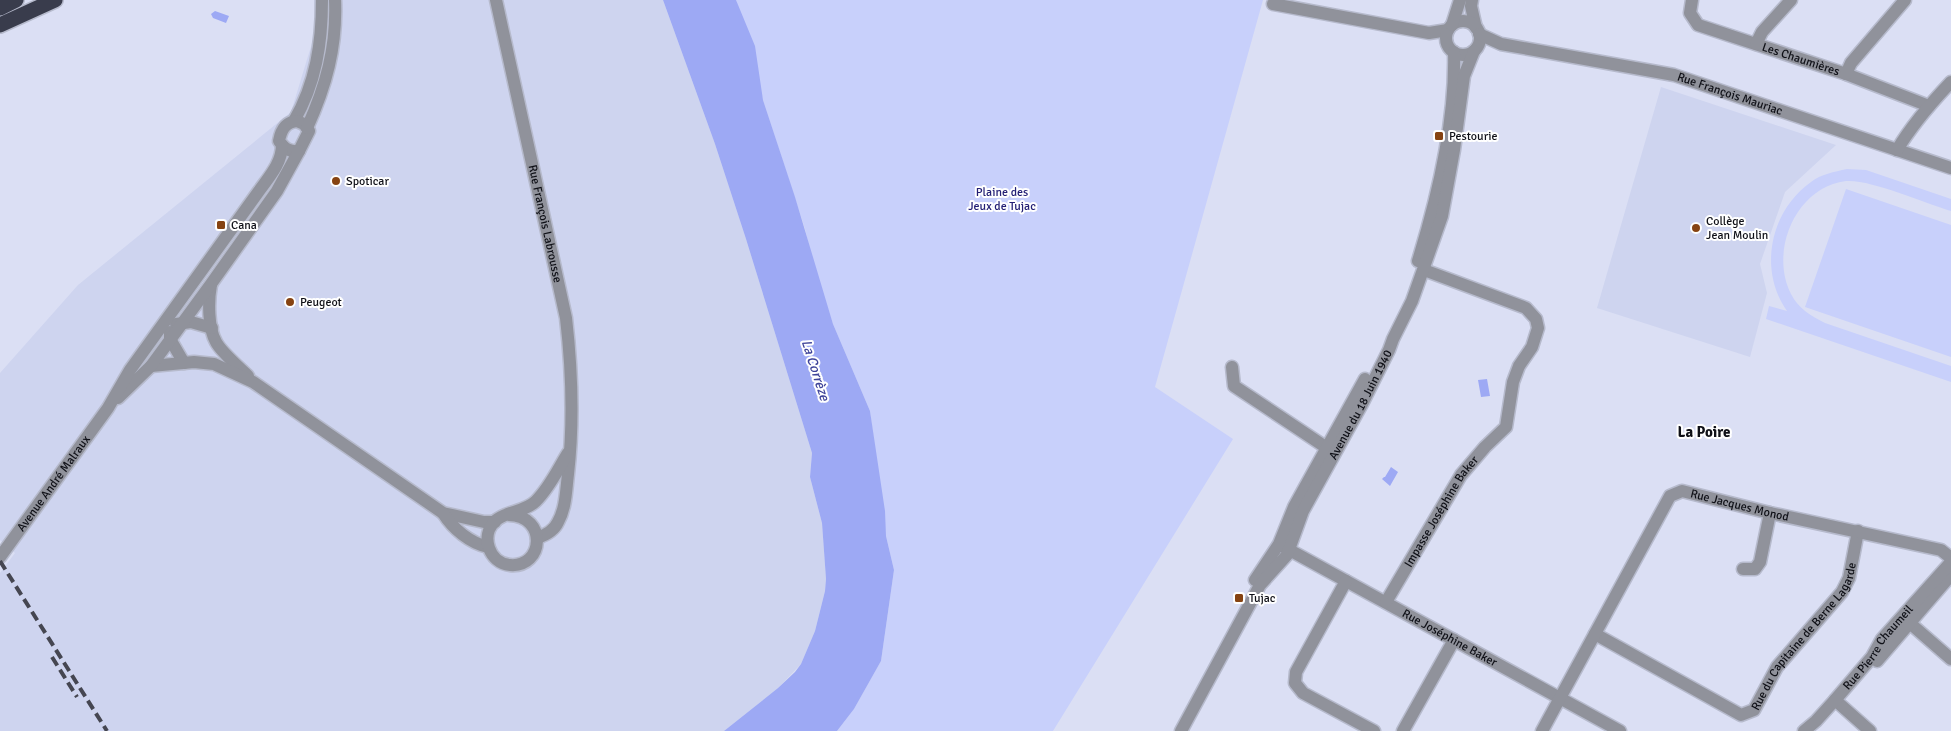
<svg xmlns="http://www.w3.org/2000/svg" width="1951" height="731" font-family="Signika,sans-serif">
  <rect width="100%" height="100%" fill="#dbdff4"/>
  <path fill="#ced4ef" d="M 314,0 L 663,0 L 715,144 L 746,239 L 812,453 L 810,477 L 822,523 L 826,579 L 825,591 L 815,631 L 801,664 L 778,688 L 724,731 L 0,731 L 0,573 L 15,553 L 0,540 L 0,373 L 78,285 L 291,112 L 316,30 Z
    M 1661,87 L 1836,145 L 1785,192 L 1760,264 L 1767,293 L 1750,357 L 1597,308 Z"/>
  <path fill="#c8d0fb" d="M 736,0 L 1263,0 L 1155,387 L 1233,439 L 1053,731 L 837,731 L 854,709 L 881,661 L 894,570 L 886,536 L 870,411 L 833,324 L 815,270 L 805,229 L 763,100 Z
    M 1847,169 L 1866,170 L 1951,199 L 1951,211 C 1925,203 1870,179 1846,181 C 1796,187 1769,251 1791,294 C 1798,308 1811,316 1825,323 L 1951,366 L 1951,382 L 1766,319 L 1769,306 L 1787,311 C 1758,270 1770,211 1811,182 C 1821,174 1834,172 1847,169 Z
    M 1846,189 L 1951,225 L 1951,357 L 1805,307 Z"/>
  <path fill="#9da9f4" d="M 663,0 L 736,0 L 755,46 L 763,100 L 795,197 L 833,324 L 870,411 L 885,511 L 886,536 L 894,570 L 881,661 L 854,709 L 837,731 L 724,731 L 778,688 L 795,672 L 801,664 L 815,631 L 825,591 L 826,579 L 822,523 L 810,477 L 812,453 L 746,239 L 715,144 Z
    M 215,11 L 229,16 L 226,23 L 213,18 L 211,14 Z
    M 1487,379 L 1490,396 L 1481,397 L 1478,380 Z
    M 1391,467 L 1398,472 L 1390,486 L 1382,479 L 1384,477 L 1385,477 Z"/>
  <g fill="none" stroke-linecap="round" stroke-linejoin="round">
    <g stroke="#b6bacc" stroke-width="15">
      <g id="minor">
        <path id="s1" d="M 496,0 L 566,318 C 572,370 574,421 568,474 C 566,490 566,508 558,522 C 554,531 546,535 537,538"/>
        <path d="M 1472,0 L 1471,6 L 1476,28"/>
        <path id="s2" d="M 1692,0 L 1690,13 L 1698,25 L 1846,74 L 1929,106"/>
        <path d="M 1273,4 L 1429,33 L 1448,30"/>
        <circle cx="1463" cy="38" r="17"/>
        <path d="M 1452,25 L 1460,0"/>
        <path id="s3" d="M 1479,34 L 1501,44 L 1674,75 L 1951,168"/>
        <path d="M 1756,44 L 1762,32 L 1791,0"/>
        <path d="M 1846,74 L 1851,63 L 1905,0"/>
        <path d="M 294,121 C 316,83 322,43 322,0"/>
        <path d="M 297,121 L 304,124 L 309,131 L 299,151 C 289,152 285,149 279,141 C 281,130 285,122 297,121 Z"/>
        <path d="M 307,128 C 326,86 337,47 335,0"/>
        <path d="M 1897,150 C 1912,125 1931,103 1951,82"/>
        <path d="M 1418,261 C 1438,196 1456,120 1454,52"/>
        <path d="M 211,285 C 208,301 208,328 216,342 C 221,352 240,368 248,376"/>
        <path d="M 176,324 L 191,322 L 212,328"/>
        <path d="M 170,332 L 170,339 L 184,363"/>
        <path d="M 151,366 L 194,362 L 214,364 L 253,382 L 443,513 L 484,522 L 495,522"/>
        <path d="M 1232,367 L 1234,386 L 1333,452"/>
        <path d="M 118,398 L 151,366 L 211,284 L 277,191 L 299,151"/>
        <path d="M 443,513 C 453,529 470,543 488,547"/>
        <path d="M 509,515 C 548,516 544,568 510,565 C 489,563 480,536 495,521 C 506,511 525,512 536,501 C 550,487 558,469 568,453"/>
        <path id="s4" d="M 1284,547 L 1620,731"/>
        <path id="s5" d="M 0,557 L 108,408 L 130,370 L 259,191 C 269,177 282,163 282,145"/>
        <path d="M 1743,569 L 1755,569 L 1760,562 L 1770,513"/>
        <path d="M 1255,580 L 1279,544 L 1294,507 L 1365,379"/>
        <path d="M 1346,581 L 1296,672 L 1295,683 L 1303,693 L 1374,731"/>
        <path id="s6" d="M 1386,602 L 1461,475 L 1485,447 L 1506,427 L 1513,382 L 1519,366 L 1532,347 L 1538,328 L 1536,319 L 1526,308 L 1424,270"/>
        <path d="M 1904,618 L 1951,659"/>
        <path id="s7" d="M 1595,634 L 1741,715 L 1754,710 L 1777,667 L 1842,592 L 1849,578 L 1858,531"/>
        <path d="M 1877,661 L 1951,575"/>
        <path d="M 1835,700 L 1870,731"/>
        <path id="s8" d="M 1181,731 L 1260,585 L 1287,555 L 1303,511 L 1362,404 L 1389,350 L 1393,339 L 1412,301 L 1442,216 L 1454,150 L 1464,76 L 1474,51"/>
        <path d="M 1403,731 L 1454,640"/>
        <path id="s9" d="M 1542,731 L 1670,496 L 1682,491 L 1770,513 L 1941,550 L 1951,558"/>
        <path id="s10" d="M 1804,731 L 1816,721 L 1835,700 L 1872,657 L 1882,639 L 1951,562"/>
      </g>
    </g>
    <g stroke="#b6bacc" stroke-width="18">
      <path id="highway" d="M 0,8 L 16,0
        M 0,25 L 55,0"/>
    </g>
    <use href="#minor" stroke="#90929b" stroke-width="12"/>
    <use href="#highway" stroke="#393c4c" stroke-width="15"/>
    <path stroke="#454651" stroke-width="4" stroke-dasharray="10 5" stroke-linecap="butt" d="M 0,561 L 107,731
      M 52,657 L 77,697"/>
  </g>
  <g fill="#864312" stroke="#fff" stroke-width="2">
    <rect x="1434" y="131" width="10" height="10" rx="2.5"/>
    <circle cx="336" cy="181" r="5"/>
    <rect x="216" y="220" width="10" height="10" rx="2.5"/>
    <circle cx="1696" cy="228" r="5"/>
    <circle cx="290" cy="302" r="5"/>
    <rect x="1234" y="593" width="10" height="10" rx="2.5"/>
  </g>
  <g text-anchor="middle" stroke-width="4" stroke-linejoin="round" paint-order="stroke">
    <g font-size="12" fill="#0f1017" stroke="#fff">
      <text dy="4" stroke="none"><textPath href="#s2" startOffset="136">Les Chaumières</textPath></text>
      <text dy="4" stroke="none"><textPath href="#s3" startOffset="259">Rue François Mauriac</textPath></text>
      <text dy="4" stroke="none"><textPath href="#s1" startOffset="229">Rue François Labrousse</textPath></text>
      <text dy="4" stroke="none"><textPath href="#s8" startOffset="374">Avenue du 18 Juin 1940</textPath></text>
      <text dy="4" stroke="none"><textPath href="#s5" startOffset="91">Avenue André Malraux</textPath></text>
      <text dy="4" stroke="none"><textPath href="#s9" startOffset="340">Rue Jacques Monod</textPath></text>
      <text dy="4" stroke="none"><textPath href="#s6" startOffset="106">Impasse Joséphine Baker</textPath></text>
      <text dy="4" stroke="none"><textPath href="#s7" startOffset="271">Rue du Capitaine de Berne Lagarde</textPath></text>
      <text dy="4" stroke="none"><textPath href="#s4" startOffset="189">Rue Joséphine Baker</textPath></text>
      <text dy="4" stroke="none"><textPath href="#s10" startOffset="112">Rue Pierre Chaumeil</textPath></text>
    </g>
    <g font-size="12" fill="#0f1017" stroke="#fff" text-anchor="start">
      <text x="1449" y="140">Pestourie</text>
      <text x="346" y="185">Spoticar</text>
      <text x="1706" y="225">Collège<tspan x="1706" dy="14">Jean Moulin</tspan></text>
      <text x="231" y="229">Cana</text>
      <text x="300" y="306">Peugeot</text>
      <text x="1249" y="602">Tujac</text>
    </g>
    <g font-size="12" fill="#242075" stroke="#fff">
      <text x="1002" y="196">Plaine des<tspan x="1002" dy="14">Jeux de Tujac</tspan></text>
    </g>
    <g font-size="14" font-style="italic" fill="#3e4399" stroke="#fff">
      <text transform="translate(816 370) rotate(72)" y="5">La Corrèze</text>
    </g>
    <g font-size="15" font-weight="bold" fill="#0f1017" stroke="#fff">
      <text x="1704" y="437">La Poire</text>
    </g>
  </g>
</svg>
